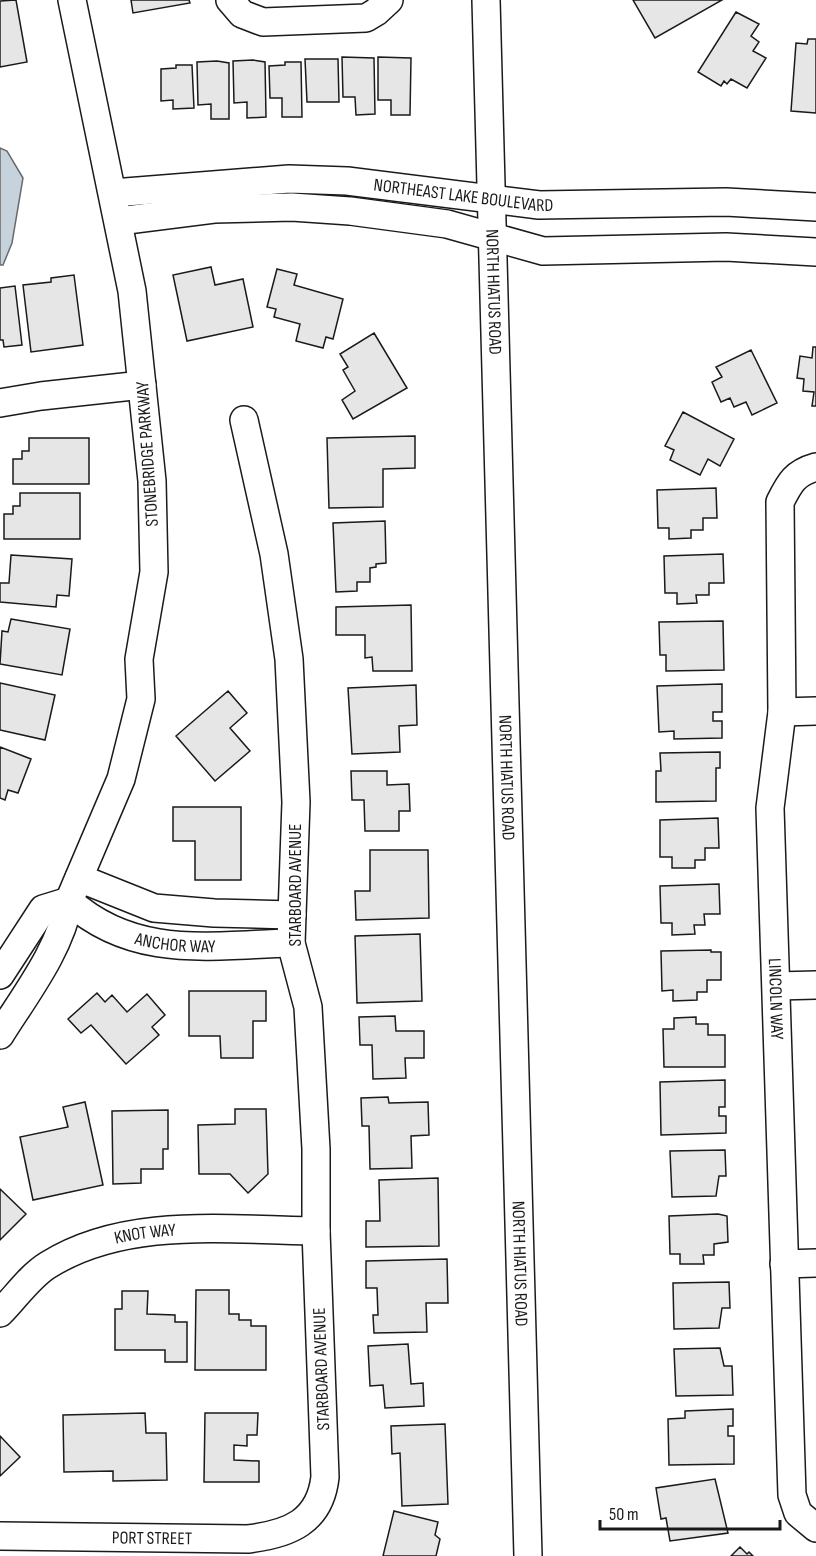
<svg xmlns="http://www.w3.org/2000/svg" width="816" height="1556" font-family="'Sofia Sans Condensed',sans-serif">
  <rect width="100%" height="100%" fill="#fff"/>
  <path fill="#c6d2dc" stroke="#6a6a6a" stroke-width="1.5" d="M 0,148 L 7,151 L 23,178 L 12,243 L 3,265 L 0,265 Z"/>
  <path fill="#e6e6e6" stroke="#1a1a1a" stroke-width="1.5" d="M 16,0 L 27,62 L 0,67 L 0,1 Z
    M 131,0 L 189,0 L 190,3 L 133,13 Z
    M 633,0 L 722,0 L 655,38 Z
    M 736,12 L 759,24 L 751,36 L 759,42 L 753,51 L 766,58 L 747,88 L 731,79 L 727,84 L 724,81 L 721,86 L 698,72 Z
    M 808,39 L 816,39 L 816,113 L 791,111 L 796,43 L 807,44 Z
    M 342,57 L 374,58 L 375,114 L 356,115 L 355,97 L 343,97 Z
    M 378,57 L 411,58 L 410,115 L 391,115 L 391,100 L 378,100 Z
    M 305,59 L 338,59 L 339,102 L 307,102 Z
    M 253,60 L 265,62 L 266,117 L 247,118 L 247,102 L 234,103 L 233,61 Z
    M 217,61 L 229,63 L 229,119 L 211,119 L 211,104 L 198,105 L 197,62 Z
    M 285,62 L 301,62 L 302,117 L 282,117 L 282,98 L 270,98 L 269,66 L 285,65 Z
    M 176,65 L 192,65 L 194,108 L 173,109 L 173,100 L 161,101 L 161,69 L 176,68 Z
    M 211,267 L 215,285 L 243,279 L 253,327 L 187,341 L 173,275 Z
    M 277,269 L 297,274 L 294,285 L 343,299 L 333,339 L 326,337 L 323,348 L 296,341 L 300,324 L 274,317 L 276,309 L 267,307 Z
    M 74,275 L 83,345 L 31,352 L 23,285 L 51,282 L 51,278 Z
    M 15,286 L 22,345 L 4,347 L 3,340 L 0,340 L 0,288 Z
    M 374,333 L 407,388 L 353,419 L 342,400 L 355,391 L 343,370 L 348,367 L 340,354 Z
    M 813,347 L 816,347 L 816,406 L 812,406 L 814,392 L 803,391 L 804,379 L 797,378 L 800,356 L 812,358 Z
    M 751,350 L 777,403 L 752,415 L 746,402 L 734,407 L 730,398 L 721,402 L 712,382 L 722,377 L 716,367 Z
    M 683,412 L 734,439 L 720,466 L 708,459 L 700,475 L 670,460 L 674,450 L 665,446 Z
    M 415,436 L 415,468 L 383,469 L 383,507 L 329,508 L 327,438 Z
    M 29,438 L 89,438 L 89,484 L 13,484 L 13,459 L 22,459 L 22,451 L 29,451 Z
    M 716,488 L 717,518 L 703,518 L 703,530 L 691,530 L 691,538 L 669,539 L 669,528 L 658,528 L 657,490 Z
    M 20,493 L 80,493 L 80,539 L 4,539 L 4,514 L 13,514 L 13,506 L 20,506 Z
    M 385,521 L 386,563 L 376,564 L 376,567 L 370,568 L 370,582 L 357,582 L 357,591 L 336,592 L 333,523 Z
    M 723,554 L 724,583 L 709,583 L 709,595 L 696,595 L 697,603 L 677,604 L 677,593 L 665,593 L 664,556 Z
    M 11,555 L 72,559 L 69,596 L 57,595 L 56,607 L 0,602 L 0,583 L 9,583 Z
    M 411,605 L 412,671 L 373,671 L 372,657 L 365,658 L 365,635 L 336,635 L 336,607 Z
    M 11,619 L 70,629 L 62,675 L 0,664 L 2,631 L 8,632 Z
    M 723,621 L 724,670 L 666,671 L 666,655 L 660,655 L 659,622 Z
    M 0,683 L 55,695 L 45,740 L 0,730 Z
    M 722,684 L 722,712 L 713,712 L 713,721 L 722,721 L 722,738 L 674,739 L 674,731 L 659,732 L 657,686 Z
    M 416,685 L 417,725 L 399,726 L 400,752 L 352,754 L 348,688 Z
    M 228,691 L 247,713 L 230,728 L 250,751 L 215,781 L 176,736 Z
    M 0,747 L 31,759 L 18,793 L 8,790 L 5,800 L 0,798 Z
    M 720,752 L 720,768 L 716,768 L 716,801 L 656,802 L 656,771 L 661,771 L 660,753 Z
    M 351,771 L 387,771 L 387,785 L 409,784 L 410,811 L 399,811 L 399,831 L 365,831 L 364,800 L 352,800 Z
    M 173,807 L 241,807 L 241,880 L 195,880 L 195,841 L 173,841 Z
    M 718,818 L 719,848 L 705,848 L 705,860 L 695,860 L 695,868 L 672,868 L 672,857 L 660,857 L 660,820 Z
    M 370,850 L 428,850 L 429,918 L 356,920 L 355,891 L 370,891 Z
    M 719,884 L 720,914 L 704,914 L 705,925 L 694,925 L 695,934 L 672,935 L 672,923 L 661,923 L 660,886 Z
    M 420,934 L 422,1001 L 357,1003 L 355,936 Z
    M 711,950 L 711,952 L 721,952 L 721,980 L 707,980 L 707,992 L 697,992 L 697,1000 L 673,1001 L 673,990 L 662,991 L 661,951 Z
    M 189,991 L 266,991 L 266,1021 L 253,1021 L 253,1058 L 221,1058 L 220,1036 L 189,1036 Z
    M 97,993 L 105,1002 L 112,995 L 127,1012 L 147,994 L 165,1015 L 152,1027 L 159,1035 L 126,1064 L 91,1025 L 81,1033 L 68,1019 Z
    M 395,1016 L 396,1031 L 424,1031 L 424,1058 L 405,1058 L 406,1078 L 373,1079 L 372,1045 L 360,1045 L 359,1017 Z
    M 696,1017 L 696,1024 L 708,1024 L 708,1035 L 725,1035 L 725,1067 L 664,1067 L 663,1029 L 674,1029 L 674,1018 Z
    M 725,1080 L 725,1107 L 719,1107 L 719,1116 L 726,1116 L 726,1133 L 661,1135 L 660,1082 Z
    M 388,1097 L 389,1103 L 428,1102 L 429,1135 L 411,1136 L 412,1168 L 370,1169 L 369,1126 L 362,1126 L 361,1098 Z
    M 85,1102 L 103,1185 L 33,1200 L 20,1137 L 68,1127 L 63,1107 Z
    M 235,1109 L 266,1109 L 268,1174 L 248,1193 L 230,1174 L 199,1174 L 198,1125 L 235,1124 Z
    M 168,1110 L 168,1149 L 163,1149 L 163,1169 L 141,1169 L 141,1183 L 113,1184 L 112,1111 Z
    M 725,1150 L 726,1176 L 719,1176 L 716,1196 L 672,1197 L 670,1151 Z
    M 438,1178 L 439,1246 L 366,1247 L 366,1221 L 380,1221 L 379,1180 Z
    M 0,1189 L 26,1214 L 0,1240 Z
    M 718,1214 L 727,1216 L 728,1242 L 714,1244 L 714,1255 L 703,1255 L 704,1264 L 680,1264 L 680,1254 L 670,1254 L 669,1216 Z
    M 447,1259 L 448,1303 L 426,1303 L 427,1332 L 374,1333 L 373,1315 L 378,1315 L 377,1288 L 366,1288 L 366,1261 Z
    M 729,1282 L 730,1308 L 722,1308 L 719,1328 L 674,1329 L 673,1283 Z
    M 196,1290 L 229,1290 L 229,1314 L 239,1314 L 239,1320 L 251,1320 L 251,1326 L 266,1326 L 266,1370 L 195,1370 Z
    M 122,1291 L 148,1291 L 147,1314 L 175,1315 L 175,1322 L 187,1322 L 187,1362 L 165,1362 L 165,1350 L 115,1350 L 115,1309 L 122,1309 Z
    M 408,1344 L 411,1384 L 423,1383 L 424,1406 L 385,1408 L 383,1385 L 370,1386 L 368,1346 Z
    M 720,1348 L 724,1366 L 732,1366 L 733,1395 L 676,1396 L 674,1349 Z
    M 733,1409 L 733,1426 L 728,1426 L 728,1436 L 734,1436 L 734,1464 L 669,1465 L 668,1419 L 685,1418 L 685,1411 Z
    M 145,1413 L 146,1433 L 166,1433 L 167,1480 L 113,1481 L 113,1471 L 64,1472 L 63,1415 Z
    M 205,1413 L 258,1413 L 257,1435 L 247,1435 L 247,1446 L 234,1445 L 234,1460 L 259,1461 L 259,1482 L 204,1482 Z
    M 445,1424 L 448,1504 L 402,1506 L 400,1453 L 392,1454 L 391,1426 Z
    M 0,1436 L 20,1457 L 0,1476 Z
    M 715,1479 L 728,1533 L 670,1541 L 666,1518 L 661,1519 L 656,1488 Z
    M 394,1511 L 438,1522 L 435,1535 L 440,1539 L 436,1556 L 383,1556 Z
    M 740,1547 L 747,1554 L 749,1552 L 753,1556 L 731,1556 Z"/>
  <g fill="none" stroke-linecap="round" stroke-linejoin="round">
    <g stroke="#1a1a1a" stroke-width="30">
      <g id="minor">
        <path d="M 230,0 L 242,14 L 263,22 L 366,18 L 376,12 L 389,0"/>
        <path id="s1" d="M 486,0 L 528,1556"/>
        <path id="s2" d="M 113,193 L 289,179 L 347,181 L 539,205 L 726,202 L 816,207"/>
        <path d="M 119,221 L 214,209 L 292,207 L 350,211 L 447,224 L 543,251 L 726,247 L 816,252"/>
        <path d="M 0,403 L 41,396 L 142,385"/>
        <path id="s3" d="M 816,467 C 795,473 790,482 780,502 L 782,712 L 770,808 L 792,1495 L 798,1513 L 816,1528"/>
        <path d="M 782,712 L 816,711"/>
        <path d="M 79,878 L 154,908 L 214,913 L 292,915"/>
        <path id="s4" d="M 69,901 C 135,960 211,945 291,943"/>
        <path d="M 0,975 L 43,909 L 69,901"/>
        <path d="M 777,986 L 816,985"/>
        <path d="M 0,1035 C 25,995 61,949 69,901 L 121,779 L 141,699 L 139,659 L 154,572 L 152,481 L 132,291 L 72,0"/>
        <path d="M 784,1264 L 816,1263"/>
        <path id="s5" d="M 0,1313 C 15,1298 30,1276 48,1265 C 126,1216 229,1230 316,1231"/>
        <path id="s6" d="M 0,1536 L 248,1539 C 289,1534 320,1522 325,1477 L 316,1231 L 316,1149 L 308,1007 L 291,943 L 296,802 L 289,659 L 274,554 L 244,420"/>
      </g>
    </g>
    <use href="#minor" stroke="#fff" stroke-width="27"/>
  </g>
  <g text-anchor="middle" stroke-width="4.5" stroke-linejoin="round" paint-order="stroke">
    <g font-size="18" fill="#1a1a1a" stroke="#fff">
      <text dy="6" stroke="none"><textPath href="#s2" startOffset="352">NORTHEAST LAKE BOULEVARD</textPath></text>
      <text dy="6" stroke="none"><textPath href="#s1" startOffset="292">NORTH HIATUS ROAD</textPath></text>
      <text transform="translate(147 454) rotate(-94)" y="6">STONEBRIDGE PARKWAY</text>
      <text dy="6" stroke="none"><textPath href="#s1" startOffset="778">NORTH HIATUS ROAD</textPath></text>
      <text transform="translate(295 885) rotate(-90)" y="6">STARBOARD AVENUE</text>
      <text dy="6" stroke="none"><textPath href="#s4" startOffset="117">ANCHOR WAY</textPath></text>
      <text dy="6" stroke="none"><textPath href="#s3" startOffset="550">LINCOLN WAY</textPath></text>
      <text dy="6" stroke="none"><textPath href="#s5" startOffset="171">KNOT WAY</textPath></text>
      <text dy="6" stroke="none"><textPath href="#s1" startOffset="1264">NORTH HIATUS ROAD</textPath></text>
      <text transform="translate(321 1369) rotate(-92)" y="6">STARBOARD AVENUE</text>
      <text dy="6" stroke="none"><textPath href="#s6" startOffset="152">PORT STREET</textPath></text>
    </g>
  </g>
  <path d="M600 1520v9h180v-9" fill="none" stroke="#1a1a1a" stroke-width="3"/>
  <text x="609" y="1520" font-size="18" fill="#1a1a1a" stroke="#ffffff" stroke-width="4.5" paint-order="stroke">50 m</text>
</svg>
